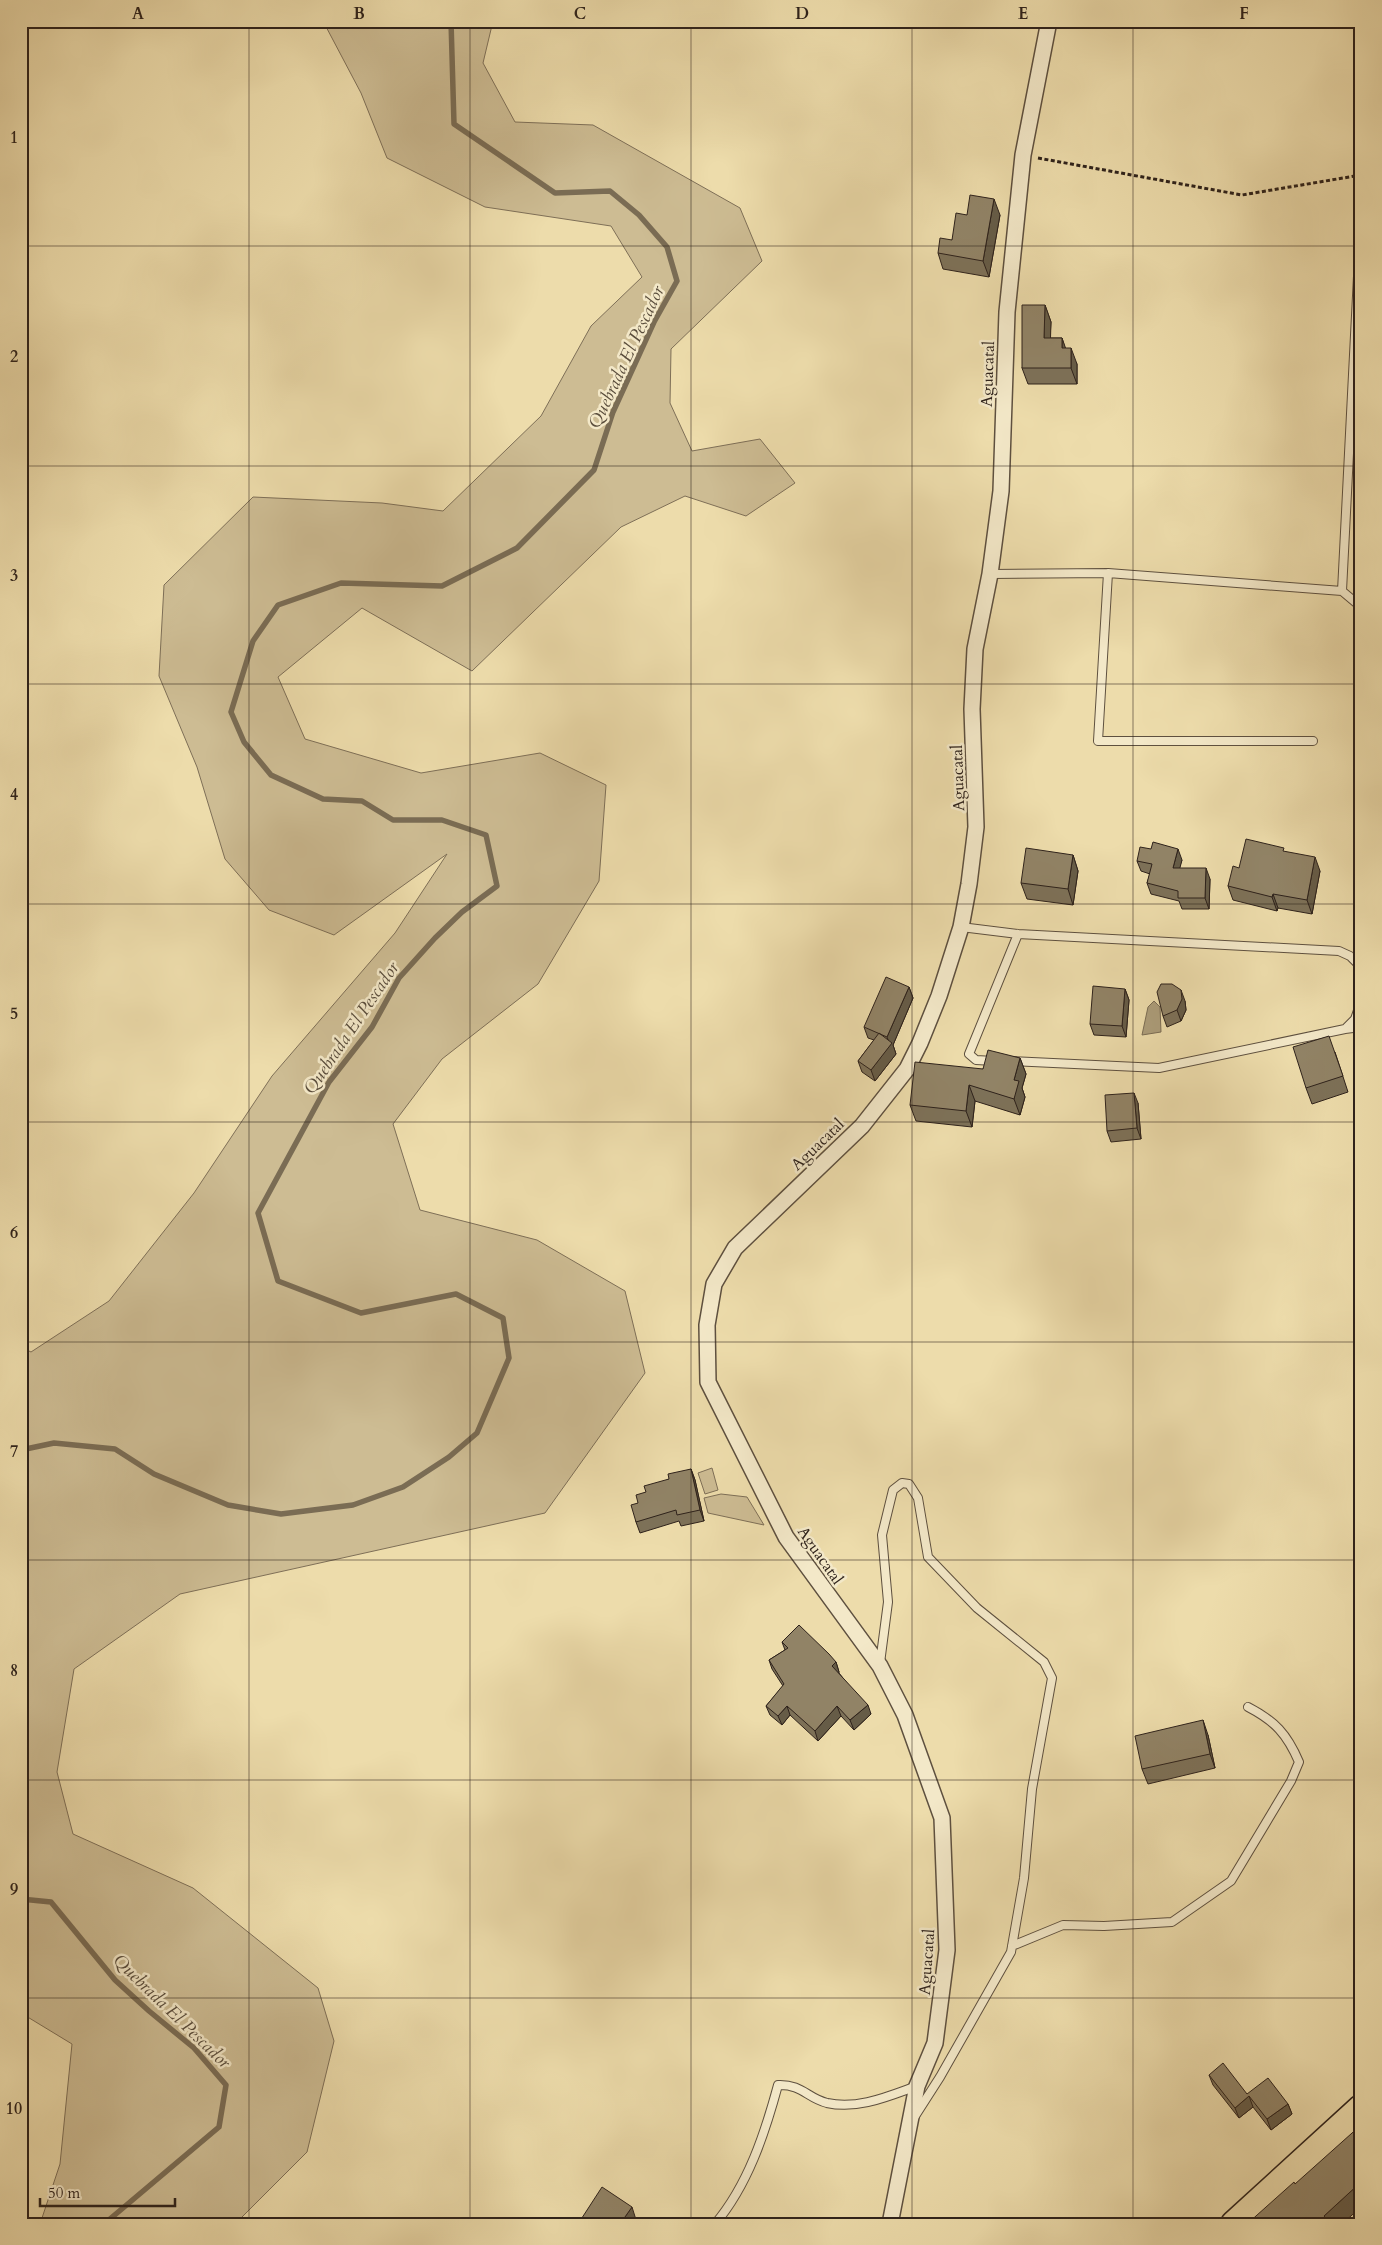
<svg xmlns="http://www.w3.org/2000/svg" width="1382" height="2245" font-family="Cardo,serif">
  <rect width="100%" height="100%" fill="#eddcab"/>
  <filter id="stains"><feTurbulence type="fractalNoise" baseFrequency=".004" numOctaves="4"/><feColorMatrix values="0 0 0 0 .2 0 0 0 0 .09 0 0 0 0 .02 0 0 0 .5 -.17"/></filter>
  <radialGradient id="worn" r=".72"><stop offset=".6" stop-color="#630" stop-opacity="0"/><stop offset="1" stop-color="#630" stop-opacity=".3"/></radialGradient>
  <path fill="#cdbc93" stroke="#7e6f57" d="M 323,21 L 493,21 L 483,63 L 515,122 L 593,125 L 740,208 L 762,261 L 671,349 L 670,403 L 692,451 L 760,439 L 795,483 L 746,516 L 685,496 L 621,527 L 472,671 L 362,608 L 278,677 L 305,739 L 421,773 L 540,753 L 606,785 L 599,881 L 538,984 L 442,1059 L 393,1124 L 420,1210 L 537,1240 L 625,1291 L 645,1373 L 545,1513 L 180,1594 L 74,1669 L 57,1772 L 73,1834 L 193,1888 L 318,1988 L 334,2041 L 307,2152 L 235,2224 L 40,2224 L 60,2164 L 72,2044 L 21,2013 L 21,1347 L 31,1352 L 109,1301 L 194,1193 L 272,1076 L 395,933 L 447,854 L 334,935 L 269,910 L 225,859 L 197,767 L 159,676 L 164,585 L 253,497 L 382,503 L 443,511 L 541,416 L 591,326 L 642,277 L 611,226 L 485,207 L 387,158 L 361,93 Z
    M 712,1468 L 718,1490 L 705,1494 L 698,1473 Z
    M 721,1494 L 747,1497 L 764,1525 L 708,1513 L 704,1498 Z"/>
  <path fill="#ac9d7a" stroke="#7a6c54" d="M 1154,1001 L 1160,1007 L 1161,1032 L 1142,1035 L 1148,1007 Z"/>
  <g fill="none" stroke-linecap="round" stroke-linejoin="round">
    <path stroke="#7a6c54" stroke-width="5.5" d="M 21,1450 L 54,1443 L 115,1449 L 154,1474 L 228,1505 L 281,1514 L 353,1505 L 403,1487 L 449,1457 L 477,1433 L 509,1358 L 503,1318 L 456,1294 L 361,1313 L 278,1281 L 258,1213 L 329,1082 L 372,1027 L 399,978 L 435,938 L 462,912 L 497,886 L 486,835 L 442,820 L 393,820 L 362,801 L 323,799 L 271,775 L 244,742 L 231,712 L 253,641 L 278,605 L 341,583 L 442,586 L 517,548 L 594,470 L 613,412 L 654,322 L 677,281 L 667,247 L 639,215 L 610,191 L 555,193 L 454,124 L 451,21
      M 21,1899 L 51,1902 L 115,1980 L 149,2011 L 194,2048 L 226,2085 L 219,2127 L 104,2224"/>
    <g stroke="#5e503f" stroke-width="10">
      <path id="lane" d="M 1108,573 L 1098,741 L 1313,741
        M 990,574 L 1108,573 L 1342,591 L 1361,607
        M 1342,591 L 1358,276
        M 961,927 L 1018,934 L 1339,951 L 1350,956 L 1361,967
        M 1345,1029 L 1361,1027
        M 994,1061 L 976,1060 L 969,1054 L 1018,934
        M 1013,1061 L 1159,1068 L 1345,1029 L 1355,1019 L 1361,1002
        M 880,1663 L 888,1602 L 882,1535 L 893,1490 L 902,1483 L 909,1484 L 918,1498 L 928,1557 L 977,1608 L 1044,1662 L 1052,1678 L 1032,1789 L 1024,1878 L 1011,1952 L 940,2077 L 915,2116
        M 1012,1946 L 1063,1925 L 1104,1926 L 1172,1922 L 1231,1881 L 1291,1781 L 1299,1762 C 1287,1734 1275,1721 1248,1707
        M 715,2224 C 748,2185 765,2133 778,2085 C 802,2084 807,2098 827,2103 C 858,2110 889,2096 917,2086"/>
    </g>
    <g stroke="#5e503f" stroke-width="18">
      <path id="street" d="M 890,2224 L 917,2086 L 935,2043 L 947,1950 L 942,1818 L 905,1715 L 880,1666 L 786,1537 L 708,1382 L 707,1325 L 714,1284 L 735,1248 L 862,1126 L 907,1069 L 920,1043 L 939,996 L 961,927 L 969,884 L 976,827 L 972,709 L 975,649 L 990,574 L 1001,491 L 1007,312 L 1023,155 L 1049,21"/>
    </g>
    <g stroke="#2e221b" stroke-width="29">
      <path id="highway" d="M 1234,2224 L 1361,2108"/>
    </g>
    <path stroke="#2e221b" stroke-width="3" stroke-dasharray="4 2.5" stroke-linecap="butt" d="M 1038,158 L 1242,195 L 1361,175"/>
    <use href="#lane" stroke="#f3e8c8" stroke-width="8"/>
    <use href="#street" stroke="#f3e8c8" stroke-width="15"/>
    <use href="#highway" stroke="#eddcab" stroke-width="26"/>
  </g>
  <path fill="#7d7158" stroke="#2e221b" d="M 967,215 L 1000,215 L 989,277 L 943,269 L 938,253 L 952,240 Z
    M 1045,305 L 1051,322 L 1050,338 L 1062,338 L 1065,348 L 1077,364 L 1077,384 L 1028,384 L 1022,368 Z
    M 1286,852 L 1320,871 L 1312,914 L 1278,908 L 1277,911 L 1233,900 L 1228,886 L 1239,868 Z
    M 1073,855 L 1078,871 L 1073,905 L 1027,899 L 1021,883 Z
    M 1182,860 L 1179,868 L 1210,879 L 1209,909 L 1182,909 L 1179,901 L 1151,894 L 1147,883 L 1150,874 L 1141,871 L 1137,861 Z
    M 909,987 L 913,998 L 893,1045 L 896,1054 L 875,1081 L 862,1072 L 858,1061 L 874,1040 L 868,1038 L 864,1027 Z
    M 1125,989 L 1129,1000 L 1126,1037 L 1094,1035 L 1090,1024 Z
    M 1185,1001 L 1186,1010 L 1181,1021 L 1167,1027 L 1163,1016 Z
    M 1335,1052 L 1348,1092 L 1312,1104 L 1306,1088 Z
    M 1020,1058 L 1026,1074 L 1022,1088 L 1025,1097 L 1020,1115 L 975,1101 L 972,1127 L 916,1121 L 910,1105 L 983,1069 Z
    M 1138,1103 L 1141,1139 L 1111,1142 L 1107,1131 Z
    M 691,1469 L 695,1480 L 704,1521 L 681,1526 L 679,1521 L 640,1533 L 636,1522 L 638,1503 L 669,1479 Z
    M 782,1642 L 836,1662 L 839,1672 L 839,1673 L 871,1714 L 854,1730 L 841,1716 L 818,1741 L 790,1715 L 782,1725 L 770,1715 L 766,1706 L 783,1686 L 772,1669 L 769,1660 L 785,1650 Z
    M 1208,1735 L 1215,1768 L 1148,1784 L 1142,1769 Z
    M 1209,2075 L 1247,2094 L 1288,2104 L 1292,2114 L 1271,2130 L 1253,2107 L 1239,2118 L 1213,2085 Z"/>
  <path fill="#665c47" stroke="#2e221b" d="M 994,199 L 1000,215 L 989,277 L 983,261 Z
    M 1045,305 L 1051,322 L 1050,354 L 1044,338 Z
    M 1062,338 L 1068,355 L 1062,348 Z
    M 1071,348 L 1077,364 L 1077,384 L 1071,368 Z
    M 1178,849 L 1182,860 L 1177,879 L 1173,868 Z
    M 1073,855 L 1078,871 L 1073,905 L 1068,889 Z
    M 1315,857 L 1320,871 L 1312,914 L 1307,900 Z
    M 1206,868 L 1210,879 L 1209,909 L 1205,898 Z
    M 1273,894 L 1278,908 L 1277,911 L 1272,897 Z
    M 909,987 L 913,998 L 893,1045 L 896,1054 L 875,1081 L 871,1070 L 890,1045 L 887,1037 Z
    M 1125,989 L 1129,1000 L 1126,1037 L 1122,1026 Z
    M 1181,990 L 1185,1001 L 1186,1010 L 1181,1021 L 1177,1010 Z
    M 1020,1058 L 1026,1074 L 1022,1088 L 1025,1097 L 1020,1115 L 1014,1099 L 1014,1080 Z
    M 969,1085 L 975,1101 L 972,1127 L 966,1111 Z
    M 1134,1093 L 1138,1103 L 1141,1139 L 1137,1128 Z
    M 691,1469 L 695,1480 L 704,1521 L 700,1510 Z
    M 836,1662 L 839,1672 L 836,1676 L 832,1666 Z
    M 868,1705 L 871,1714 L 854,1730 L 850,1720 Z
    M 787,1706 L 790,1715 L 782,1725 L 778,1716 Z
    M 837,1706 L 841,1716 L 818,1741 L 815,1731 Z
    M 1203,1720 L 1208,1735 L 1215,1768 L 1210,1754 Z
    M 1249,2096 L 1253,2107 L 1239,2118 L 1235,2108 Z
    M 1288,2104 L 1292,2114 L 1271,2130 L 1267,2119 Z
    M 1361,2182 L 1361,2207 L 1342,2224 L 1327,2224 L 1324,2216 Z
    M 632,2207 L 637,2223 L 637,2224 L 620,2224 Z"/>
  <path fill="#918366" stroke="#2e221b" d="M 970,195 L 994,199 L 983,261 L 938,253 L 940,238 L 952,240 L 956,213 L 967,215 Z
    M 1022,305 L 1045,305 L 1044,338 L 1062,338 L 1062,348 L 1071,348 L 1071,368 L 1022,368 Z
    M 1246,839 L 1284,848 L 1283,851 L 1315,857 L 1307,900 L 1273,894 L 1272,897 L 1228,886 L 1233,866 L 1239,868 Z
    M 1153,842 L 1178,849 L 1173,868 L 1206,868 L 1205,898 L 1178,898 L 1178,891 L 1147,883 L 1152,864 L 1137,861 L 1140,847 L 1151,849 Z
    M 1026,848 L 1073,855 L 1068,889 L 1021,883 Z
    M 886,977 L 909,987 L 887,1037 L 864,1027 Z
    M 1161,984 L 1172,984 L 1181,990 L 1182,999 L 1177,1010 L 1163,1016 L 1157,992 Z
    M 1093,986 L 1125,989 L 1122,1026 L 1090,1024 Z
    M 879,1033 L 892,1043 L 871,1070 L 858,1061 Z
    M 1329,1036 L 1343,1076 L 1306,1088 L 1293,1047 Z
    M 988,1050 L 1020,1058 L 1014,1080 L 1019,1081 L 1014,1099 L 969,1085 L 966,1111 L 910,1105 L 915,1062 L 983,1069 Z
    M 1134,1093 L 1137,1128 L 1107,1131 L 1105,1095 Z
    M 691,1469 L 700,1510 L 677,1515 L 676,1510 L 636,1522 L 631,1505 L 638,1503 L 636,1495 L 646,1492 L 644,1486 L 669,1479 L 668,1474 Z
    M 799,1625 L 829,1654 L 836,1662 L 832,1666 L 868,1705 L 850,1720 L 837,1706 L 815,1731 L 787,1706 L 778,1716 L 766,1706 L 784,1684 L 769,1660 L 788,1648 L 782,1642 Z
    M 1203,1720 L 1210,1754 L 1142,1769 L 1135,1736 Z
    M 1223,2063 L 1247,2094 L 1268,2078 L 1288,2104 L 1267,2119 L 1249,2096 L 1235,2108 L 1209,2075 Z
    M 1361,2125 L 1361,2182 L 1324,2216 L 1330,2223 L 1329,2224 L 1247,2224 L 1294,2182 L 1295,2184 Z
    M 602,2187 L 632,2207 L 620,2224 L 578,2224 Z"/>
  <path fill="none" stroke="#2e221b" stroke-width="1" stroke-opacity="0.55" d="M 249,21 L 249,2224M 470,21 L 470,2224M 691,21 L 691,2224M 912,21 L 912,2224M 1133,21 L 1133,2224M 21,246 L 1361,246M 21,466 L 1361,466M 21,684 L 1361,684M 21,904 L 1361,904M 21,1122 L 1361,1122M 21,1342 L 1361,1342M 21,1560 L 1361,1560M 21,1780 L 1361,1780M 21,1998 L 1361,1998"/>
  <g text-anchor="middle" stroke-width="5" stroke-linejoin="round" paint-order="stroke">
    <g font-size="16" fill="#2e221b" stroke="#f3e8c8">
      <text transform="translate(987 374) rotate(-88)" y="6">Aguacatal</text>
      <text transform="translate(957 778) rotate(-92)" y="6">Aguacatal</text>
      <text transform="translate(817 1144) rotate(-44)" y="6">Aguacatal</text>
      <text transform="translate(821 1555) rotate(55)" y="6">Aguacatal</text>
      <text transform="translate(926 1962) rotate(-86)" y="6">Aguacatal</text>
    </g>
    <g font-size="18" font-style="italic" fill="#5a4d3c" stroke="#f3e8c8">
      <text transform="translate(626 357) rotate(-65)" y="6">Quebrada El Pescador</text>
      <text transform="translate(351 1028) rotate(-56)" y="6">Quebrada El Pescador</text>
      <text transform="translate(172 2011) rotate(44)" y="6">Quebrada El Pescador</text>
    </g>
  </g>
  <rect width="1382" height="2245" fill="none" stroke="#eddcab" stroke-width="55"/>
  <path d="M40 2198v8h135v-8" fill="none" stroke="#2e221b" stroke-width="2.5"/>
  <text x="48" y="2198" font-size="15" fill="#2e221b" stroke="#f3e8c8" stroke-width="4" paint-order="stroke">50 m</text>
  <rect x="28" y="28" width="1326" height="2190" fill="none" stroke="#2e221b" stroke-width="2"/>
  <g font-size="16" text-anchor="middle" font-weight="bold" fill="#2e221b">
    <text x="138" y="19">A</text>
    <text x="359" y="19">B</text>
    <text x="580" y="19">C</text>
    <text x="802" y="19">D</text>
    <text x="1023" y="19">E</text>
    <text x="1244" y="19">F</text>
    <text x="14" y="143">1</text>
    <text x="14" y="362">2</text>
    <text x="14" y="581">3</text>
    <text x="14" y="800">4</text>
    <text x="14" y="1019">5</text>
    <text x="14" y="1238">6</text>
    <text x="14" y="1457">7</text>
    <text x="14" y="1676">8</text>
    <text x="14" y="1895">9</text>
    <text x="14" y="2114">10</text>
  </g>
  <rect width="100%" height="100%" filter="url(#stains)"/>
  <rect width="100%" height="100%" fill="url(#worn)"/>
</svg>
